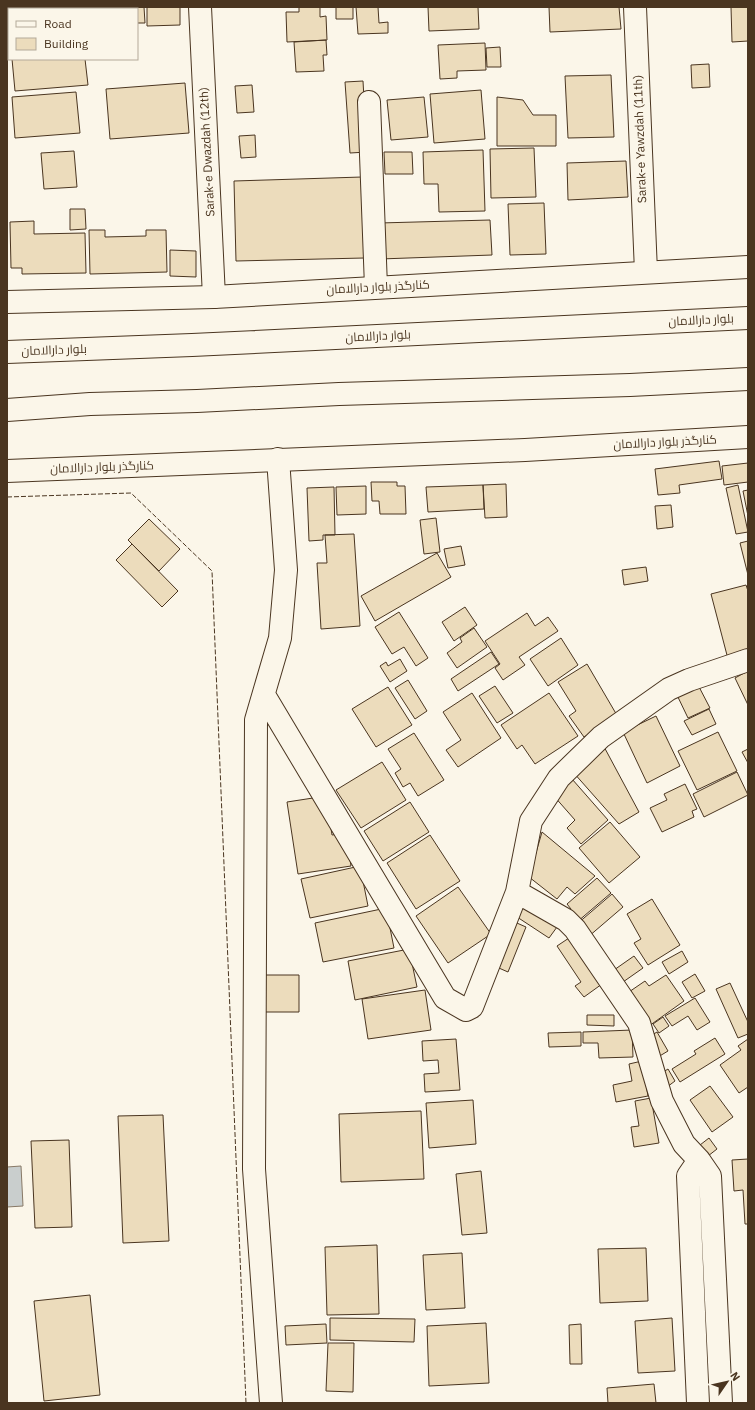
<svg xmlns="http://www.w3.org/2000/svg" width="755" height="1410" font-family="'IBM Plex Sans',Cairo,sans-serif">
  <rect width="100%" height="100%" fill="#fbf6e9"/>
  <path fill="#c9cecd" stroke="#887966" d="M 21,1166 L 23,1206 L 7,1207 L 7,1167 Z"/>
  <path fill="#ecdcbc" stroke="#4a3520" d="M 31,7 L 75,7 L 75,9 L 31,9 Z
    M 88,7 L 101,7 L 102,9 L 88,9 Z
    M 103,7 L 144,7 L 145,23 L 137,23 L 137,9 L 103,9 Z
    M 147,7 L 180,7 L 180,25 L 147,26 Z
    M 299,7 L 320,7 L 320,17 L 326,16 L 327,40 L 287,42 L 286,12 L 299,12 Z
    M 336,7 L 353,7 L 353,19 L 336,19 Z
    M 356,7 L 378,7 L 379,23 L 388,22 L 388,33 L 358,34 Z
    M 428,7 L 478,7 L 479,29 L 429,31 Z
    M 549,7 L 619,7 L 621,29 L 550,32 Z
    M 731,7 L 748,7 L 748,41 L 732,42 Z
    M 326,40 L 327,55 L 323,55 L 324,71 L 296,72 L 294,42 Z
    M 485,43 L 486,70 L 457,71 L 457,78 L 440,79 L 438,45 Z
    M 500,47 L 501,67 L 487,67 L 486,48 Z
    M 12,59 L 85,59 L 88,85 L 15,91 Z
    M 709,64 L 710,87 L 692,88 L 691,65 Z
    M 611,75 L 614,137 L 568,138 L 565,76 Z
    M 363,81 L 367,152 L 350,153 L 345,82 Z
    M 185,83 L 189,133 L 110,139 L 106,89 Z
    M 252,85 L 254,112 L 237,113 L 235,86 Z
    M 481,90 L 485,139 L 434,143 L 430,94 Z
    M 76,92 L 80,133 L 15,138 L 12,97 Z
    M 424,97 L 428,137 L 391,140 L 387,100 Z
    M 497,97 L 523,100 L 533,115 L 556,115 L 556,146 L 497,146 Z
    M 255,135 L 256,157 L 241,158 L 239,136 Z
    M 534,148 L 536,197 L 491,198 L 490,149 Z
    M 483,150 L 485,211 L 439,212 L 438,184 L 424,184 L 423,152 Z
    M 74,151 L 77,187 L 44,189 L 41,153 Z
    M 384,152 L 412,152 L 413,174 L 385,174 Z
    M 626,161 L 628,197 L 568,200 L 567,163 Z
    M 362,177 L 364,258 L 236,261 L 234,181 Z
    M 544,203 L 546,254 L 510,255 L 508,204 Z
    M 70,209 L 85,209 L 86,229 L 70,230 Z
    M 490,220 L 492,255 L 380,259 L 379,223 Z
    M 34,221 L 34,234 L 85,233 L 86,273 L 22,274 L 22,268 L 11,268 L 10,222 Z
    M 89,230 L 105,230 L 105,237 L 146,236 L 146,230 L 166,230 L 167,272 L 90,274 Z
    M 170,250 L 196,251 L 196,277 L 170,276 Z
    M 719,461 L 722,479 L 679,485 L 680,493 L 658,495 L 655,469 Z
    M 748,463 L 748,482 L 724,485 L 722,466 Z
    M 371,482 L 397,482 L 397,486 L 405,486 L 406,514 L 380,514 L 379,501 L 372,501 Z
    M 506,484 L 507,517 L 485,518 L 483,485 Z
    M 483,485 L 484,509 L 428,512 L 426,487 Z
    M 738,485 L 748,532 L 736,534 L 726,488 Z
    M 366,486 L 366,514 L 337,515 L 336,487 Z
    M 334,487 L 335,535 L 323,535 L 323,540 L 309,541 L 307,488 Z
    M 748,490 L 748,516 L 743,491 Z
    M 671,505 L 673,527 L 657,529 L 655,506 Z
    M 436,518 L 440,552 L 424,554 L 420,520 Z
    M 149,519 L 180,549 L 159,571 L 128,540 Z
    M 354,534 L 360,626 L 321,629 L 317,563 L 327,563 L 325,535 Z
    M 748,541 L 748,575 L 740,543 Z
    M 132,544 L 178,591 L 162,607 L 116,560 Z
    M 461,546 L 465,565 L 448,568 L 444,549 Z
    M 437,553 L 451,577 L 375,621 L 361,596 Z
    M 646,567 L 648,581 L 624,585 L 622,570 Z
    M 746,585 L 748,591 L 748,654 L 728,659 L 711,594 Z
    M 465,607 L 477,625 L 454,641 L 442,622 Z
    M 399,612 L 428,658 L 416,666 L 404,647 L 392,654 L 375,627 Z
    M 527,613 L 535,626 L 548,617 L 558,631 L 519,657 L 525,665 L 503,680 L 495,668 L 500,664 L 485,641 Z
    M 474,628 L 487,647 L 457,668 L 447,653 L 462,642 L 460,638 Z
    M 561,638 L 578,665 L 548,686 L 530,659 Z
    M 491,652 L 499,664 L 458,691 L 451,679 Z
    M 400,659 L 407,671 L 390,682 L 380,666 L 386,662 L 388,666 Z
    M 587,664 L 618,717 L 584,737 L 569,716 L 576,711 L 558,682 Z
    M 748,671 L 748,705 L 735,678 Z
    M 408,680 L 427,711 L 415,719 L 395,688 Z
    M 697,683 L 710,708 L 688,718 L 676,693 Z
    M 495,686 L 513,713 L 497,723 L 479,696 Z
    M 388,687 L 412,725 L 376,747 L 352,709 Z
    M 472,693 L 501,738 L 458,767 L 446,750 L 461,740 L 443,712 Z
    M 549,693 L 578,736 L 535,764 L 522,745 L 517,749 L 501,725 Z
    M 709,709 L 716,724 L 692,735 L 684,721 Z
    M 656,716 L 680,766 L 647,783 L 623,732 Z
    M 718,732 L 737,771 L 697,790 L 678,751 Z
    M 414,733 L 444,780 L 418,796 L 410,783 L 403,787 L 395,773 L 401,769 L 388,749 Z
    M 602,743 L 639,812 L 619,824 L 573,772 Z
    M 748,749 L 748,763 L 742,752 Z
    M 382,762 L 406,800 L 361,828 L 336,790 Z
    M 737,772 L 748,795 L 704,817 L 693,794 Z
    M 572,779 L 608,820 L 581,844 L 567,828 L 575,820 L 553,795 Z
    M 685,784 L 697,809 L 692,811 L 694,817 L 662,832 L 650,808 L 667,800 L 664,794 Z
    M 326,796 L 332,835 L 346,833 L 351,866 L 298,874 L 287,802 Z
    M 410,802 L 429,832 L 383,861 L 364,831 Z
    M 610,822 L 640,857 L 609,883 L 579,848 Z
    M 542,832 L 595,876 L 575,894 L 567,887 L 557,899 L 529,877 Z
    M 430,835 L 460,881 L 416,909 L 387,863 Z
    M 360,866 L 368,906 L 310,918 L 301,879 Z
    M 597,878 L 611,893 L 577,922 L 568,911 L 571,909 L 567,904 Z
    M 458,887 L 491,934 L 448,963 L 416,916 Z
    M 612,894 L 623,907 L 588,937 L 577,924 Z
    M 652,899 L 680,945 L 648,965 L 634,943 L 641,939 L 627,914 Z
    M 520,904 L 557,927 L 549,938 L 514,915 Z
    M 386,908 L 394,948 L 323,962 L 315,923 Z
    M 510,920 L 526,927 L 508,972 L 492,965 Z
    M 569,938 L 602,984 L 584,997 L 575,986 L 581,982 L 557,946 Z
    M 409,949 L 417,987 L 355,1000 L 348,961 Z
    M 682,951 L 688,962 L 669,974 L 662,962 Z
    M 634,956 L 643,968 L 623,982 L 614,970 Z
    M 695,974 L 705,991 L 692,998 L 682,982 Z
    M 260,975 L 299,975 L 299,1012 L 261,1012 Z
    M 666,975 L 684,1001 L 649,1026 L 626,994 L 645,981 L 649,986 Z
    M 730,983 L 748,1022 L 748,1034 L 738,1038 L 716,989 Z
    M 425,990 L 431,1030 L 368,1039 L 362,999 Z
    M 695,998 L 710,1022 L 697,1030 L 688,1016 L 672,1026 L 665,1016 Z
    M 587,1015 L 614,1015 L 614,1026 L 587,1025 Z
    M 663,1017 L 669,1026 L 659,1033 L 653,1024 Z
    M 632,1030 L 633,1057 L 599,1058 L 598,1043 L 583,1043 L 583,1032 Z
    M 581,1032 L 581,1046 L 549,1047 L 548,1033 Z
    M 657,1032 L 668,1051 L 658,1057 L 647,1038 Z
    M 715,1038 L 725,1054 L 680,1082 L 672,1069 L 696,1054 L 694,1051 Z
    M 456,1039 L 460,1090 L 425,1092 L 424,1074 L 439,1073 L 438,1060 L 423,1061 L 422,1041 Z
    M 748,1039 L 748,1087 L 739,1093 L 720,1065 L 741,1050 L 738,1046 Z
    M 642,1061 L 648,1096 L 616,1102 L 613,1085 L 632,1081 L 629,1064 Z
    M 668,1069 L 675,1081 L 667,1087 L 660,1074 Z
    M 710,1086 L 733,1117 L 712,1132 L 690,1100 Z
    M 651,1098 L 659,1143 L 634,1147 L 631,1127 L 639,1126 L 635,1101 Z
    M 473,1100 L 476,1144 L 429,1148 L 426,1103 Z
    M 421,1111 L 424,1179 L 341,1182 L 339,1114 Z
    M 163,1115 L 169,1241 L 123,1243 L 118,1116 Z
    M 709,1138 L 717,1149 L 708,1156 L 700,1145 Z
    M 69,1140 L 72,1227 L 35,1228 L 31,1141 Z
    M 748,1159 L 748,1224 L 745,1224 L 743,1190 L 734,1191 L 732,1160 Z
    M 481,1171 L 487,1233 L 462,1235 L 456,1174 Z
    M 377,1245 L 379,1314 L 327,1315 L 325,1247 Z
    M 646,1248 L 648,1301 L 600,1303 L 598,1249 Z
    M 462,1253 L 465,1308 L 426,1310 L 423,1255 Z
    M 90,1295 L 100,1395 L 44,1401 L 34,1301 Z
    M 330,1318 L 415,1319 L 414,1342 L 330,1340 Z
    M 672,1318 L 675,1371 L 638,1373 L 635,1321 Z
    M 486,1323 L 489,1383 L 429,1386 L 427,1326 Z
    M 326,1324 L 327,1343 L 286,1345 L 285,1326 Z
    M 581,1324 L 582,1364 L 570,1364 L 569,1325 Z
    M 328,1343 L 354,1343 L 353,1392 L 326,1391 Z
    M 654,1384 L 656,1403 L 608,1403 L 607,1388 Z"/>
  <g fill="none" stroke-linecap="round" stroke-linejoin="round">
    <g stroke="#4a3520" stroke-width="24">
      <path id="minor" d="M 200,7 L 214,297
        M 635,7 L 646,272
        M 369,102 L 376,287
        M 264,695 L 445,998 L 466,1010 L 472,1007 L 517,892 L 531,821 L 559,778 L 601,737 L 669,689 L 689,680 L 748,660
        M 517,892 L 566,920 L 575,929 L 639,1023 L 662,1101 L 684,1144 L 699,1160 L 710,1176 L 721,1403
        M 271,1403 L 254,1169 L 256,720 L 280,638 L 286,570 L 278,459
        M 698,1403 L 688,1176 L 699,1160"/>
    </g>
    <g stroke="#4a3520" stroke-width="24">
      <path id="tertiary" d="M 7,302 L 214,297 L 748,267
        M 7,471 L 525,450 L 748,437"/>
    </g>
    <g stroke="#4a3520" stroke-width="24">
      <path id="secondary" d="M 7,352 L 192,345 L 748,318
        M 7,410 L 90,404 L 197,401 L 339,394 L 630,385 L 748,379"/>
    </g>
    <use href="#minor" stroke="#fbf6e9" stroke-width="22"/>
    <use href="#tertiary" stroke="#fbf6e9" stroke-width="22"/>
    <use href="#secondary" stroke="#fbf6e9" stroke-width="22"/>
    <path stroke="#4a3520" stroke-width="1" stroke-dasharray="5 2" stroke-linecap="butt" d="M 7,497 L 131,493 L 212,571 L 246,1403"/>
  </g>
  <g text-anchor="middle" stroke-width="3" stroke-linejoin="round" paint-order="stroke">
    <g font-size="12" fill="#4a3520" stroke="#fbf6e9">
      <text transform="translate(640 139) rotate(-92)" y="4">Sarak-e Yawzdah (11th)</text>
      <text transform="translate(207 152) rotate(-93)" y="4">Sarak-e Dwazdah (12th)</text>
      <text transform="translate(378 287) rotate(-3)" y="4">کنارگذر بلوار دارالامان</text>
      <text transform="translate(701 320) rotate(-3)" y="4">بلوار دارالامان</text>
      <text transform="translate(378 336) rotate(-3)" y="4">بلوار دارالامان</text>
      <text transform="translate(54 350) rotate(-2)" y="4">بلوار دارالامان</text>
      <text transform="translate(665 442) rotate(-3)" y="4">کنارگذر بلوار دارالامان</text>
      <text transform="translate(102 467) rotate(-2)" y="4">کنارگذر بلوار دارالامان</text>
    </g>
  </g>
  <rect width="755" height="1410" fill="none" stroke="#4a3520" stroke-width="16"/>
  <rect x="8" y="8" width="130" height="52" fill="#fbf6e9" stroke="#b4a999"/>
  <rect x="16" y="21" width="20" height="6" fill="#fbf6e9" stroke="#b4a999"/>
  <text x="44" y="28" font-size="12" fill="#4a3520">Road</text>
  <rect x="16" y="38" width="20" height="12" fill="#ecdcbc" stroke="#b4a999"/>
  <text x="44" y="48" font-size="12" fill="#4a3520">Building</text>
  <g transform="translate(727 1382) rotate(56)" stroke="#fbf6e9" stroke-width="3" paint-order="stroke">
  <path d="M0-3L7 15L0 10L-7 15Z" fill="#4a3520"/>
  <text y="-6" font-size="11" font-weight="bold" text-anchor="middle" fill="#4a3520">N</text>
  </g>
</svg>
